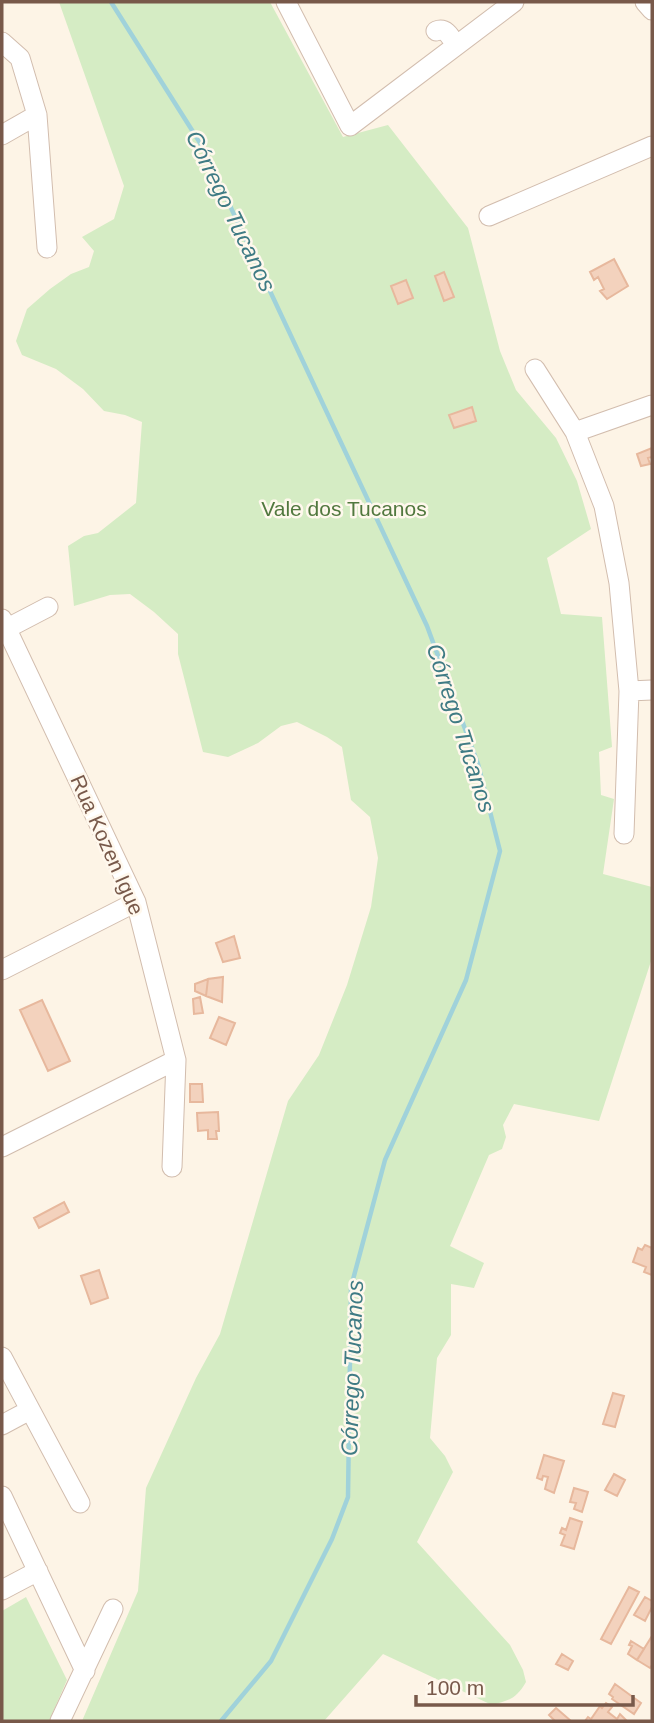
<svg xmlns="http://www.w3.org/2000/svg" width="654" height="1723" font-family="Arial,sans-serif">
  <rect width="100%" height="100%" fill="#fdf4e6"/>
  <path fill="#d5ecc4" d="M 59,2 L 270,2 L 343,137 L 388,125 L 468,228 L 500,351 L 516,390 L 556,438 L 577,481 L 591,529 L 547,558 L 561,614 L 602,617 L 612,747 L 599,752 L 601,795 L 614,799 L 603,874 L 652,887 L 652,958 L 599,1121 L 514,1104 L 503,1125 L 506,1137 L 502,1149 L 489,1155 L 450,1246 L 484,1263 L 474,1288 L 451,1284 L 451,1335 L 437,1358 L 430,1438 L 445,1456 L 453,1472 L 417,1542 L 510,1645 L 523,1670 L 526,1682 C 516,1699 510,1700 492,1705 L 383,1654 L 324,1721 L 82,1721 L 138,1591 L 146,1488 L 196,1378 L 220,1334 L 288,1101 L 319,1055 L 347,985 L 371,907 L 378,858 L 370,817 L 351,800 L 342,747 L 327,737 L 297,722 L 281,726 L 258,743 L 228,757 L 203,752 L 178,654 L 178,634 L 154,612 L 130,594 L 110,595 L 74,606 L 68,546 L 84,536 L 98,533 L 136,503 L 142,422 L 125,415 L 104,411 L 83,389 L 56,369 L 22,355 L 16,341 L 27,309 L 50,289 L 71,274 L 89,267 L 94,251 L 82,237 L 114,219 L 124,186 Z
    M 26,1597 L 67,1680 L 49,1721 L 4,1721 L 2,1717 L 2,1611 Z"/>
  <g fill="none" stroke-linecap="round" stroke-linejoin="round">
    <path stroke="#a0d2da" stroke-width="4.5" d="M 111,2 L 202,146 L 427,626 L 478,764 L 500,851 L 466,980 L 385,1160 L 351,1287 L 348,1497 L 332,1539 L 271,1661 L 221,1721"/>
  </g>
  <path fill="#f3d2bd" stroke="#e7b89d" stroke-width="2" d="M 614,259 L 628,286 L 607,299 L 600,291 L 604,289 L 598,277 L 594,280 L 590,272 Z
    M 444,272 L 454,297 L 444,301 L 435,276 Z
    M 406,280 L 413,298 L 398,304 L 391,286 Z
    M 472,407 L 476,421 L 454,428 L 449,415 Z
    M 652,448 L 652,457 L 648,458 L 650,464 L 641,466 L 637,454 Z
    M 234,936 L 240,958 L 223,962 L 216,943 Z
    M 223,977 L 222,1002 L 206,996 L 208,979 Z
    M 208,979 L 206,996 L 195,991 L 195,984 Z
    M 200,997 L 203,1013 L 194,1014 L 193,999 Z
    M 42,1000 L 70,1061 L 48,1071 L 20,1010 Z
    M 219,1017 L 235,1023 L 226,1045 L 210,1038 Z
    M 190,1084 L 202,1084 L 203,1102 L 190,1102 Z
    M 218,1112 L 219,1131 L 216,1131 L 217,1139 L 208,1139 L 208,1130 L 198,1131 L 197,1113 Z
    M 64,1202 L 69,1212 L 39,1228 L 34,1218 Z
    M 645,1245 L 652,1248 L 652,1275 L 644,1272 L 646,1267 L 633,1262 L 638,1248 L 642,1250 Z
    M 99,1270 L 108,1298 L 91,1304 L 81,1276 Z
    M 613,1393 L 624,1396 L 615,1427 L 603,1424 Z
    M 544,1455 L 564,1461 L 554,1493 L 545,1489 L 548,1477 L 543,1476 L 542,1480 L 537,1478 Z
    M 614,1474 L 625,1480 L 617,1496 L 605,1490 Z
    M 574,1488 L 588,1492 L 582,1512 L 574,1509 L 576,1503 L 570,1502 Z
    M 570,1518 L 582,1522 L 574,1549 L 561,1545 L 565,1535 L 560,1533 L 562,1528 L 566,1530 Z
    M 629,1587 L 639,1592 L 611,1644 L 601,1639 Z
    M 645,1597 L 652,1601 L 652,1607 L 645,1621 L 634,1615 Z
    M 652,1636 L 652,1665 L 650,1668 L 637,1660 Z
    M 631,1641 L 644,1649 L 637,1660 L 628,1654 L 632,1646 L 629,1645 Z
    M 562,1654 L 573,1661 L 568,1670 L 556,1664 Z
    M 615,1684 L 641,1703 L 634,1714 L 612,1699 L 613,1697 L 609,1694 Z
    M 606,1703 L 612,1707 L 608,1712 L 617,1719 L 620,1714 L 627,1721 L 585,1721 L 588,1717 L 591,1719 L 600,1706 L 602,1708 Z
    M 556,1708 L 571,1721 L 555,1721 L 549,1715 Z"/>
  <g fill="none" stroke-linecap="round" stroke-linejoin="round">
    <g stroke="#d2bdae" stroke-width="21">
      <path id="minor" d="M 286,2 L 350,126 L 514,2
        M 645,2 L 652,10
        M 436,31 C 447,27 451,38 456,46
        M 2,42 L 20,58 L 37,115 L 47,248
        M 2,135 L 37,115
        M 489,216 L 652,146
        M 535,369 L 575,432 L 604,506 L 619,583 L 629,691 L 624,834
        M 575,432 L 652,405
        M 2,619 L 136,902 L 176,1060 L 172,1167
        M 2,631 L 48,607
        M 629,691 L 652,690
        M 2,970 L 136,902
        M 2,1147 L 176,1060
        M 2,1357 L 80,1503
        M 2,1425 L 30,1410
        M 2,1496 L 85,1671
        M 2,1590 L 38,1571
        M 60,1721 L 113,1609"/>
    </g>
    <use href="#minor" stroke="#fff" stroke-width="19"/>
  </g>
  <g text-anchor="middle" stroke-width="5" stroke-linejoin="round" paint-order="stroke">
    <g font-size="21" fill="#51783e" stroke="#fff8ed">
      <text x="344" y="516">Vale dos Tucanos</text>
    </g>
    <g font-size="21" fill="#78594a" stroke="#fff8ed">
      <text transform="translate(107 845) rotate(66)" y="7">Rua Kozen Igue</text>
    </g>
    <g font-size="23" font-style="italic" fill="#3f7b84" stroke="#fff8ed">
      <text transform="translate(231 211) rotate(64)" y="8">Córrego Tucanos</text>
      <text transform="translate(461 728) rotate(72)" y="8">Córrego Tucanos</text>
      <text transform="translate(352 1368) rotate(-88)" y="8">Córrego Tucanos</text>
    </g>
  </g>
  <rect width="654" height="1723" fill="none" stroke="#78594a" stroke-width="7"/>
  <path d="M416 1695v10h217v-10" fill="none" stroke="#78594a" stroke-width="3.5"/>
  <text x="426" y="1695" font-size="21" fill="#78594a" stroke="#fff8ed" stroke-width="5" paint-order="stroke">100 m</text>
</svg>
